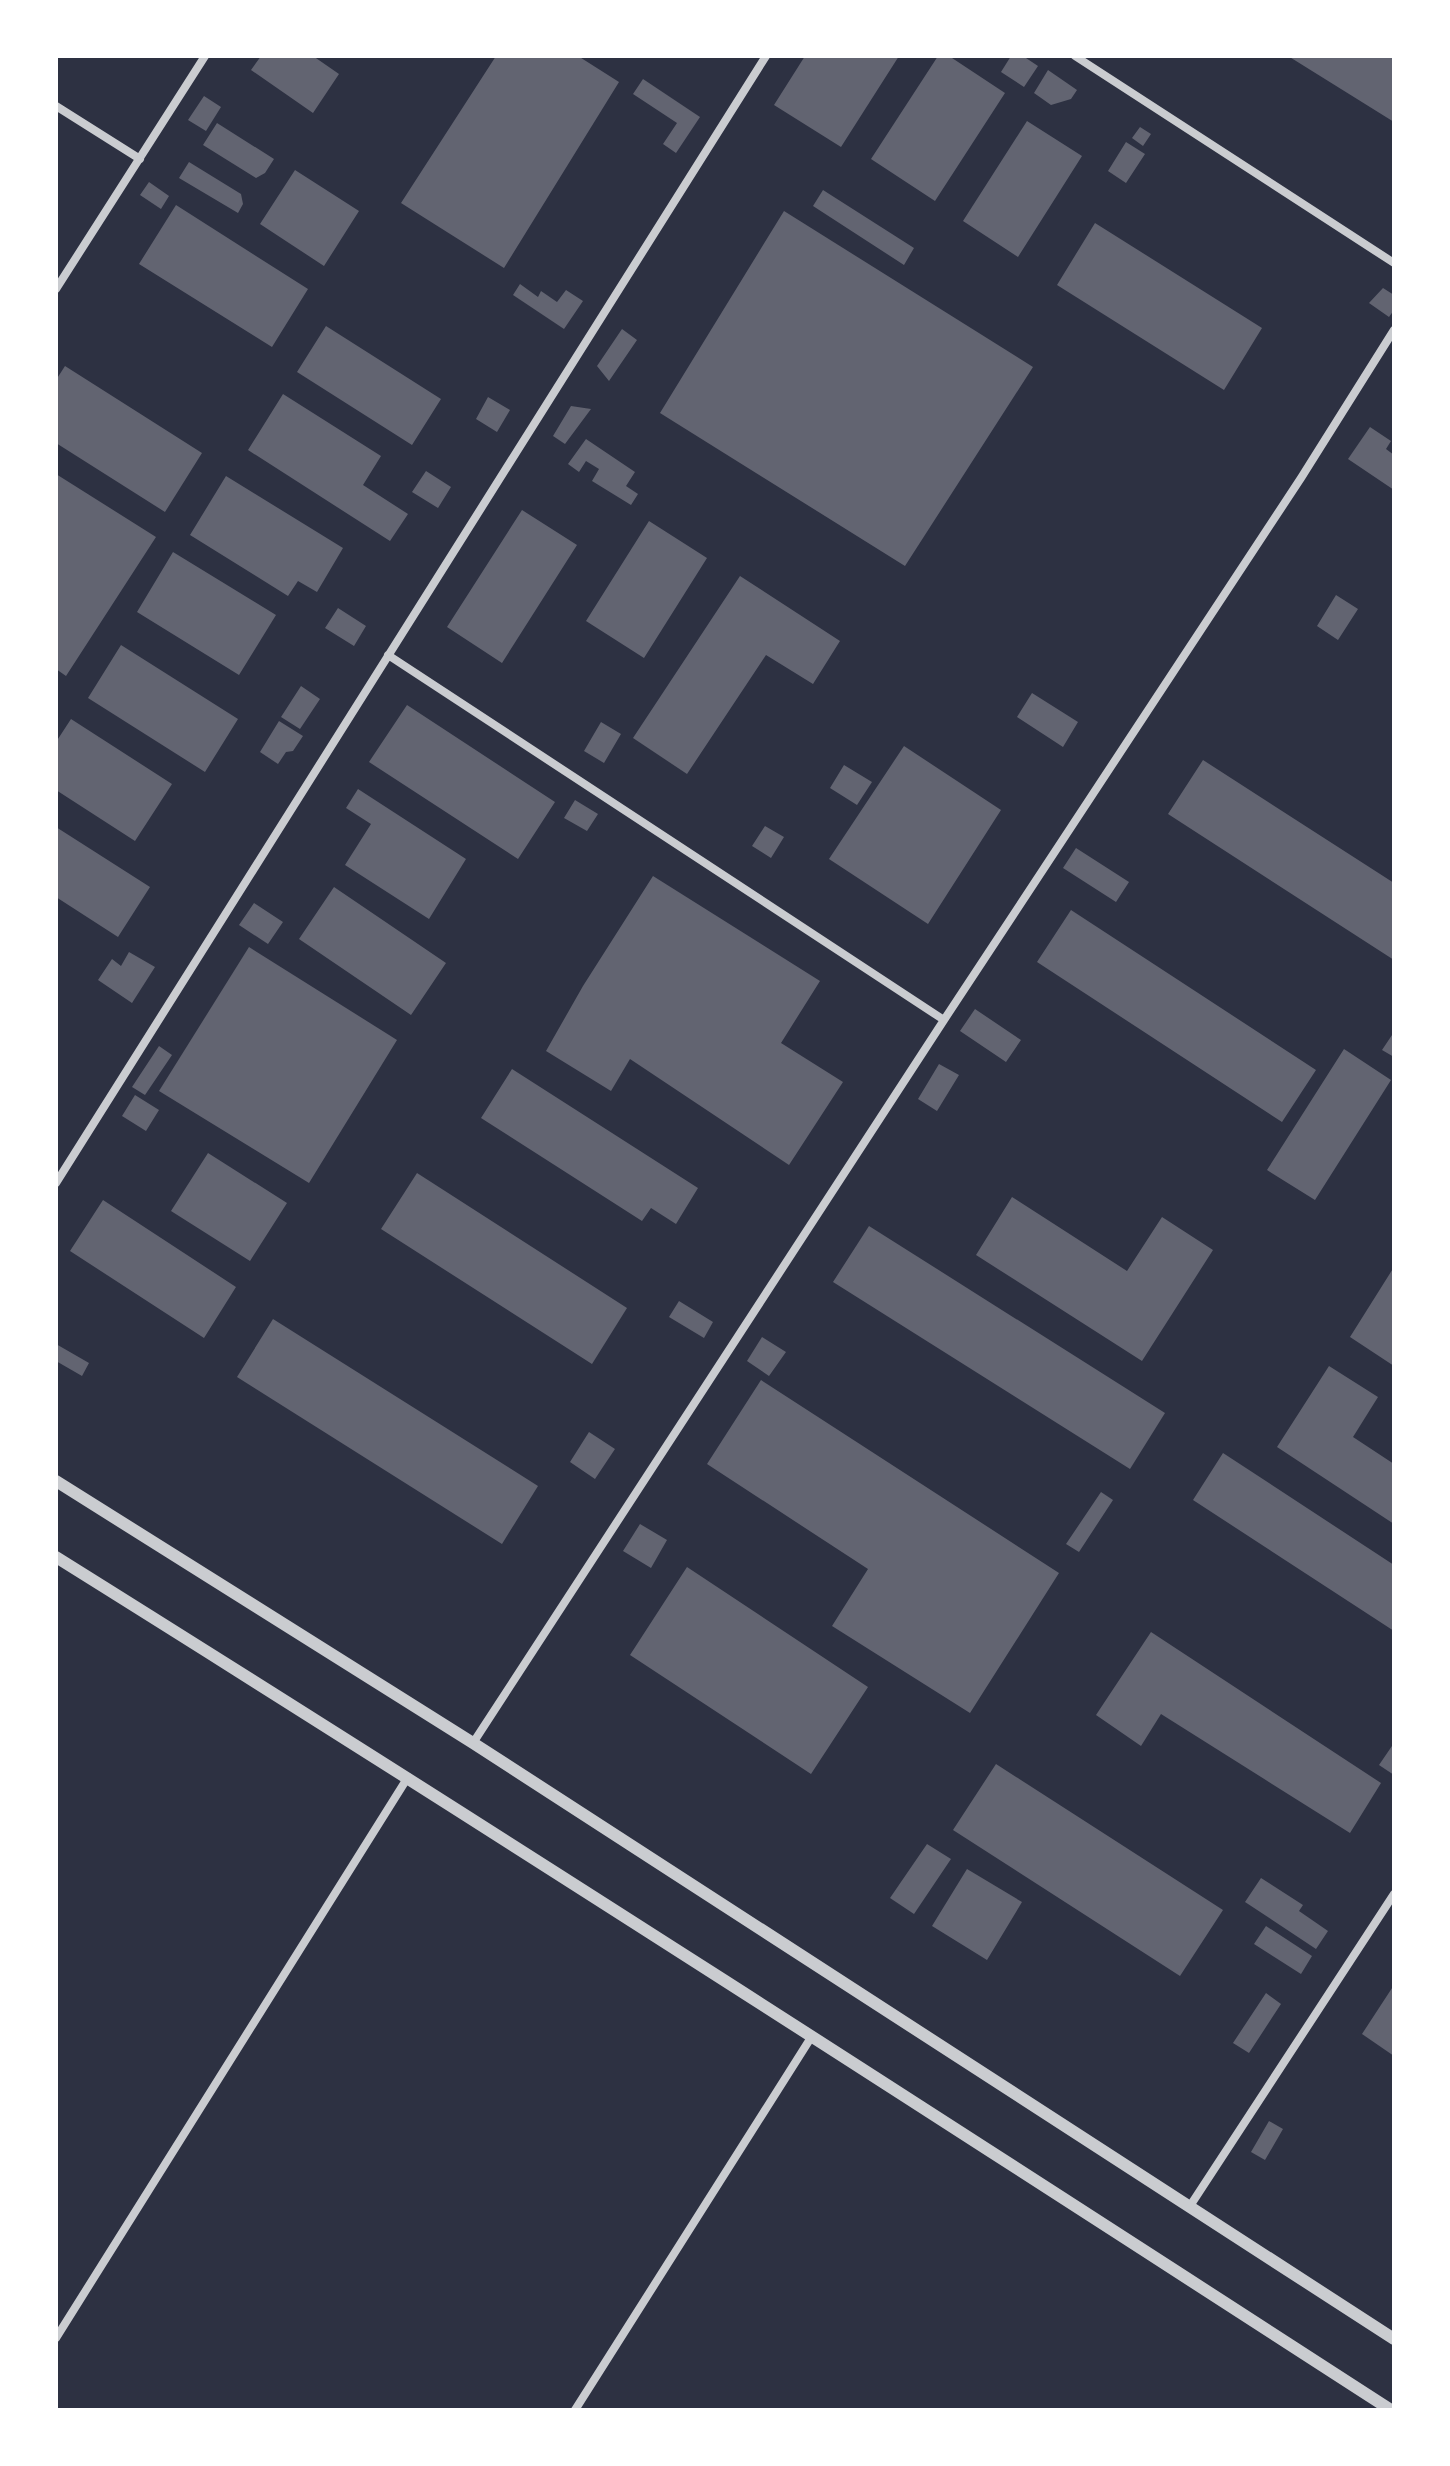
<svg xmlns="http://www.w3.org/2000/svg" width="1450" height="2466" font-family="Helvetica,sans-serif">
  <rect width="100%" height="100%" fill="#2d3142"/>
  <path fill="#626471" d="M 261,56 L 313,56 L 339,74 L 313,113 L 251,70 Z
    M 496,56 L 578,56 L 619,82 L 504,268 L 401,203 Z
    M 805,56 L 899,56 L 841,147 L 774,105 Z
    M 938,56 L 949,56 L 1005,93 L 935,201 L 871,159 Z
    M 1011,56 L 1023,56 L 1038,66 L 1024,87 L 1001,72 Z
    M 1288,56 L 1394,56 L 1394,122 Z
    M 1048,70 L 1077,90 L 1071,99 L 1051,105 L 1034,93 Z
    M 643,79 L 700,117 L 676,153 L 663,144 L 677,123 L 633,94 Z
    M 204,96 L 221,107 L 206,131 L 188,120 Z
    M 1027,121 L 1082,156 L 1018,257 L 963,221 Z
    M 217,123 L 274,159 L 265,173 L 256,178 L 203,145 Z
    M 1140,127 L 1151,134 L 1143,146 L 1132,138 Z
    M 1126,142 L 1145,154 L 1126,183 L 1108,171 Z
    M 189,162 L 241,194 L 243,204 L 238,213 L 179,178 Z
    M 295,170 L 359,211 L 324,266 L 260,224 Z
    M 149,182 L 169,196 L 161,209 L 140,195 Z
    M 823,190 L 914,248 L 904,265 L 813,206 Z
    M 176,205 L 308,289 L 272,347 L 139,264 Z
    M 784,211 L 1033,367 L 905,566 L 660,413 Z
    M 1095,223 L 1262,328 L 1224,390 L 1057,285 Z
    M 520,284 L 538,297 L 541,291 L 557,302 L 566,290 L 583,301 L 564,329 L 513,295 Z
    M 1383,288 L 1394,295 L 1394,310 L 1389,317 L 1369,303 Z
    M 326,326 L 441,399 L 412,445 L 297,372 Z
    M 622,329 L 637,340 L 609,381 L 597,366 Z
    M 65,366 L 202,453 L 165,512 L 56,443 L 56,380 Z
    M 283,394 L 381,456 L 363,485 L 408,514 L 390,541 L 248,450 Z
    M 488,397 L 510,410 L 497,432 L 476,419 Z
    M 571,406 L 591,409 L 565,444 L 553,436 Z
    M 1370,427 L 1391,441 L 1386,449 L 1394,455 L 1394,490 L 1348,459 Z
    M 586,439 L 635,472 L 626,486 L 638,494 L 631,505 L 592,481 L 599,469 L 586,461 L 579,472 L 568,464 Z
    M 426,471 L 451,487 L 438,508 L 412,492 Z
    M 56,474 L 156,537 L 66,676 L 56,669 Z
    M 226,476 L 343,548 L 317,592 L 298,581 L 288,596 L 190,535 Z
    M 522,510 L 577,545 L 502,663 L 447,627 Z
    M 649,521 L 707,558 L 644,658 L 586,621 Z
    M 173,552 L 276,615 L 239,675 L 137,612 Z
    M 740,576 L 840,641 L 813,684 L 766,655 L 687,774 L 633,738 Z
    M 1336,595 L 1358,609 L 1338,640 L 1317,626 Z
    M 338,608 L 366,626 L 354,646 L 325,628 Z
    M 121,645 L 238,719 L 205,772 L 88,698 Z
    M 301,686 L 320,699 L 300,729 L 281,717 Z
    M 1032,693 L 1078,722 L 1063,747 L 1017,717 Z
    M 407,705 L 555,802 L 518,859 L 369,762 Z
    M 71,719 L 172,784 L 135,841 L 56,790 L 56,742 Z
    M 279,721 L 303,736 L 293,751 L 286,752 L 278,764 L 260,752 Z
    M 601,722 L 621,734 L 604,763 L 584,751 Z
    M 904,746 L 1001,810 L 928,924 L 829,859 Z
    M 1203,760 L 1394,883 L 1394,960 L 1168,814 Z
    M 844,765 L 872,782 L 857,805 L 830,788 Z
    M 358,789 L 466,859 L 429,919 L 345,865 L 371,824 L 346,808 Z
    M 575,800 L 598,814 L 587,831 L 564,818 Z
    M 765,826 L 784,837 L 771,858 L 752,846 Z
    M 56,827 L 150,887 L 118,937 L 56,897 Z
    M 1076,848 L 1129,882 L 1116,902 L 1063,868 Z
    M 653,876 L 820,981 L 781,1043 L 843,1082 L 789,1165 L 630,1059 L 611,1091 L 546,1051 L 583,986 Z
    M 334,887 L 446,963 L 411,1015 L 299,939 Z
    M 254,903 L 283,922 L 268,944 L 239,925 Z
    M 1071,910 L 1316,1070 L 1282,1122 L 1037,962 Z
    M 249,947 L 397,1040 L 309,1183 L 159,1091 Z
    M 129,952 L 155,967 L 132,1003 L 98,980 L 112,959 L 121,966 Z
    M 975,1009 L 1021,1040 L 1006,1062 L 960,1031 Z
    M 1394,1032 L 1394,1057 L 1382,1050 Z
    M 159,1046 L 172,1055 L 145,1095 L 132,1087 Z
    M 1344,1049 L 1391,1080 L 1315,1200 L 1267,1170 Z
    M 939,1064 L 959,1075 L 937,1111 L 918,1099 Z
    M 512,1069 L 698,1188 L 676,1224 L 651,1208 L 642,1221 L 481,1118 Z
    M 135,1095 L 159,1110 L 146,1131 L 122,1116 Z
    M 208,1153 L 287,1203 L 250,1261 L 171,1211 Z
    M 417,1173 L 627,1308 L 592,1364 L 381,1229 Z
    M 1012,1197 L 1127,1271 L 1162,1217 L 1213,1250 L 1142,1361 L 976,1255 Z
    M 103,1200 L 236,1287 L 204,1338 L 70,1251 Z
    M 869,1226 L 1165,1413 L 1130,1469 L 833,1282 Z
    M 1394,1267 L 1394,1366 L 1350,1337 Z
    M 679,1301 L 713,1322 L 704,1338 L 669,1317 Z
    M 273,1319 L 538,1486 L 502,1544 L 237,1377 Z
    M 762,1337 L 786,1352 L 769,1376 L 747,1361 Z
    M 56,1344 L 89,1363 L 82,1376 L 56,1361 Z
    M 1329,1366 L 1378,1397 L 1353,1437 L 1394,1464 L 1394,1524 L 1277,1447 Z
    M 761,1380 L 1059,1573 L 970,1713 L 832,1626 L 868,1569 L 707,1464 Z
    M 589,1432 L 615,1449 L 595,1479 L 570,1462 Z
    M 1223,1453 L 1394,1565 L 1394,1631 L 1193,1500 Z
    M 1101,1492 L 1113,1500 L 1079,1552 L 1066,1544 Z
    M 640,1524 L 667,1540 L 651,1568 L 623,1551 Z
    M 687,1567 L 868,1687 L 811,1774 L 630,1655 Z
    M 1151,1632 L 1381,1783 L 1350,1833 L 1161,1714 L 1141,1746 L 1096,1715 Z
    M 1394,1743 L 1394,1775 L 1379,1765 Z
    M 996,1764 L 1223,1910 L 1180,1976 L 953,1830 Z
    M 927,1844 L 951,1859 L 914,1914 L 890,1898 Z
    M 967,1869 L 1022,1902 L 987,1960 L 932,1926 Z
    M 1261,1878 L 1303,1905 L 1299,1911 L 1328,1931 L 1316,1949 L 1245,1902 Z
    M 1266,1926 L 1312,1956 L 1301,1974 L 1254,1944 Z
    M 1394,1985 L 1394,2056 L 1362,2034 Z
    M 1266,1993 L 1281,2004 L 1249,2053 L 1233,2043 Z
    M 1269,2121 L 1283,2129 L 1265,2160 L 1251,2152 Z"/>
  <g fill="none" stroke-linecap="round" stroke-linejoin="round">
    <path stroke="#caccd0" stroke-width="8" d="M 1075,56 L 1394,263
      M 56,106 L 140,159
      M 56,289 L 205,56
      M 388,655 L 944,1020
      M 56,1183 L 766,56
      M 473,1743 L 944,1020 L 1301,478 L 1394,330
      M 1190,2206 L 1394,1894
      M 56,2338 L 408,1777
      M 575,2410 L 812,2036"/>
    <path stroke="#caccd0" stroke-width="12" d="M 56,1481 L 473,1743 L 1394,2339
      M 56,1557 C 504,1837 947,2123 1391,2410"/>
  </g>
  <rect width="1450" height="2466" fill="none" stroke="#ffffff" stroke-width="116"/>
</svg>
